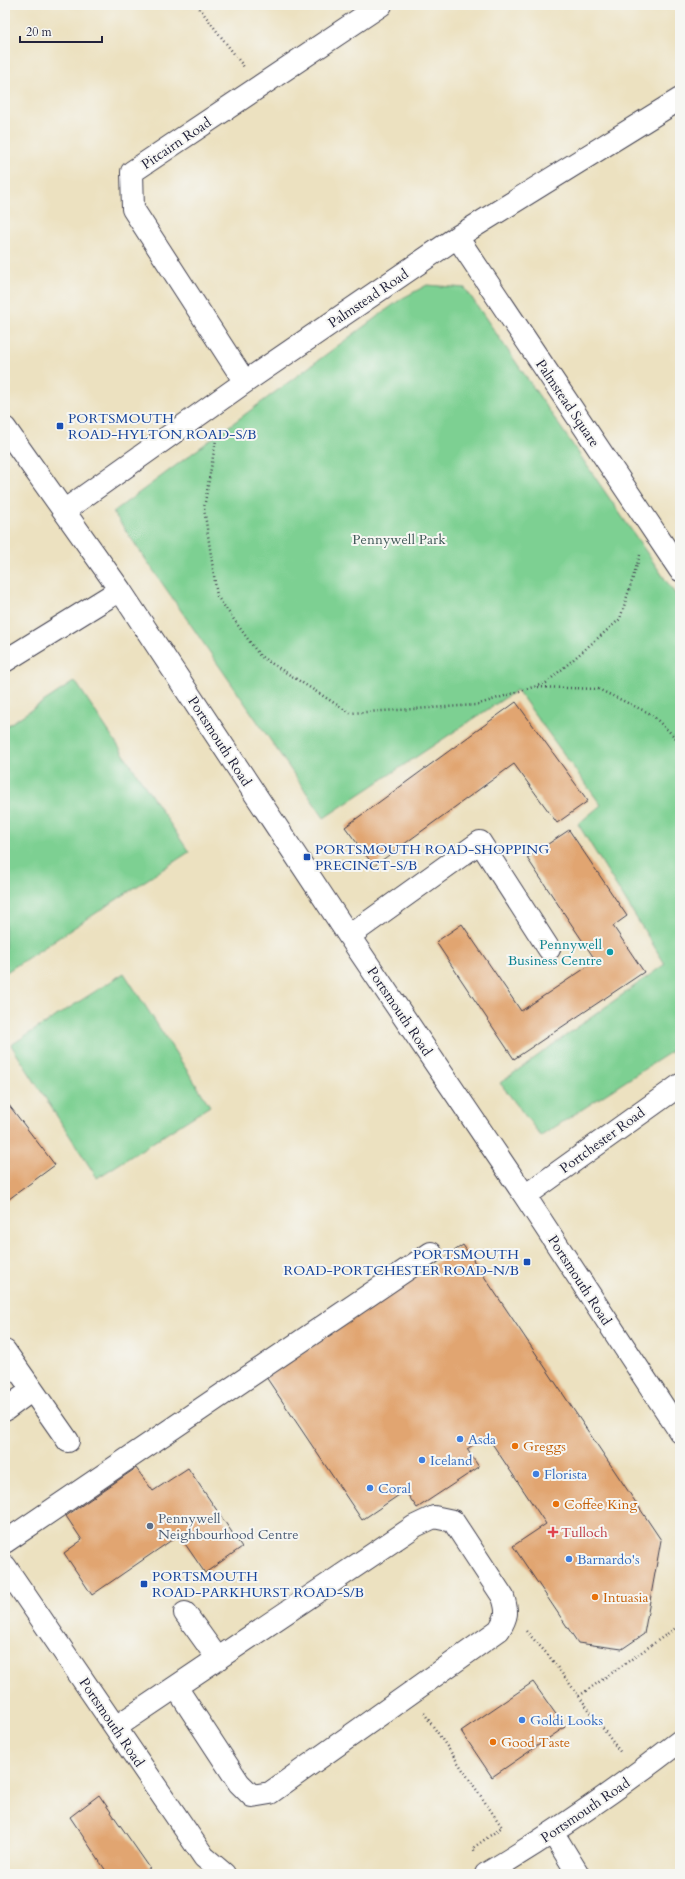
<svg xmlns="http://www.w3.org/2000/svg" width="685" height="1879" font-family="Cardo,serif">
  <rect width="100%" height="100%" fill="#f6f6f2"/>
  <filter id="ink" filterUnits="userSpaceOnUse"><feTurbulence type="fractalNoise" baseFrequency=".025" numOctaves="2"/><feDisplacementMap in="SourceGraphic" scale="8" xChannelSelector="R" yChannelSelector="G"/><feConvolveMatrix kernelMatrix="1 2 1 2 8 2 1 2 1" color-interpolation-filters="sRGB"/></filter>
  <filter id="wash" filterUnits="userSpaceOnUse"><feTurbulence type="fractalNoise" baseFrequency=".012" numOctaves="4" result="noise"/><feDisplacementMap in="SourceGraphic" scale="16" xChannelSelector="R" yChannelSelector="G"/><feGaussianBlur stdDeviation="0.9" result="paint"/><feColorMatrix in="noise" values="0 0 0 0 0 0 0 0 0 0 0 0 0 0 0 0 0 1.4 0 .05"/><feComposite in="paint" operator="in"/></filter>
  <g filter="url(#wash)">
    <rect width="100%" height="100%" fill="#ece1c0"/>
    <path fill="#7dd092" stroke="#507966" d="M 427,285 L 465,288 L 680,601 L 680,1046 L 541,1136 L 500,1083 L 665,964 L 578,824 L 601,805 L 517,690 L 324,818 L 113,512 L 401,299 Z
      M 75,681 L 189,852 L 5,973 L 5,727 Z
      M 124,973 L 210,1106 L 97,1178 L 11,1045 Z"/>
    <g id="blocks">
      <path fill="#e1a571" d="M 516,702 L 588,801 L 557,823 L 514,764 L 374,866 L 345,827 Z
        M 569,830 L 627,916 L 613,926 L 644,972 L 514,1059 L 436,942 L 462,924 L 521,1011 L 596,961 L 527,858 Z
        M 5,1100 L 55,1165 L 5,1202 Z
        M 463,1245 L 661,1540 L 644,1634 L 622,1649 L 578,1643 L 513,1546 L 546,1524 L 487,1436 L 467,1449 L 479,1467 L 417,1508 L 405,1491 L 362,1520 L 266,1377 Z
        M 136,1468 L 153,1491 L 188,1468 L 242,1547 L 205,1573 L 179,1535 L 92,1595 L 64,1553 L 82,1540 L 66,1516 Z
        M 533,1682 L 565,1727 L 492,1777 L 461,1731 Z
        M 99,1795 L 150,1868 L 141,1874 L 108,1874 L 70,1817 Z"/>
    </g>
  </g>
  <g filter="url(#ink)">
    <use href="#blocks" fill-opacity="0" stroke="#403f4f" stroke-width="1"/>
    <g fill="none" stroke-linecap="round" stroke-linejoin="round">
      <g stroke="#403f4f" stroke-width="24">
        <path id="minor" d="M 457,237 L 680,570
          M 245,382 L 133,209 L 132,172 L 381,5
          M 5,428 L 120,590 L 349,936 L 525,1196 L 680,1432
          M 65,510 L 245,382 L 457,237 L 680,99
          M 5,661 L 120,590
          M 349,936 L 480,842 L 549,949
          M 525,1196 L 680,1085
          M 5,1351 L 68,1441
          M 5,1410 L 32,1390
          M 5,1542 L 431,1253
          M 5,1566 L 204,1857 L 224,1874
          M 185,1613 L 218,1659
          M 116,1727 L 415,1526 L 434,1517 L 453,1521 L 503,1597 C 508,1612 507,1617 499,1630 L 270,1793 L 252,1796 L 239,1783 L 176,1687
          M 553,1833 L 578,1874
          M 486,1874 C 553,1834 618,1789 680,1741"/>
      </g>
      <path stroke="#403f4f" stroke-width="2.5" stroke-dasharray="1 3" stroke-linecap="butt" d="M 197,5 L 244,67
        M 217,434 L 204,508 L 217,596 L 260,656 L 350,713 L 476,705 L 546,683 L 620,619 L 640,555
        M 538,687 L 598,689 L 651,714 L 680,742
        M 526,1631 L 549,1656 L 621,1753
        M 579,1696 L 680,1625
        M 424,1713 L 502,1827 L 473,1848 L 475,1852"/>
      <use href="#minor" stroke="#fff" stroke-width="22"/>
    </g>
  </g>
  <g fill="#1a4fb4" stroke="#f6f6f2" stroke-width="1.5">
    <rect x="56" y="422" width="8" height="8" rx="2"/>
    <rect x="303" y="853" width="8" height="8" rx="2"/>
    <rect x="523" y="1258" width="8" height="8" rx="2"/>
    <rect x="140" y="1580" width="8" height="8" rx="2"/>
  </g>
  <circle fill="#0f9aa8" stroke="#f6f6f2" stroke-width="1.5" cx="610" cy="952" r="4"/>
  <g fill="#3f7fe0" stroke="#f6f6f2" stroke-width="1.5">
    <circle cx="460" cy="1439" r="4"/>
    <circle cx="422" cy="1460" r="4"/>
    <circle cx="536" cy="1474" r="4"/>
    <circle cx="370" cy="1488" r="4"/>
    <circle cx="569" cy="1559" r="4"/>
    <circle cx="522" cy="1720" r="4"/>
  </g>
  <g fill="#e8710a" stroke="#f6f6f2" stroke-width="1.5">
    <circle cx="515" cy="1446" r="4"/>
    <circle cx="556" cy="1504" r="4"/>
    <circle cx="595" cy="1597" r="4"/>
    <circle cx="493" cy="1742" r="4"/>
  </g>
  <circle fill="#5c6f8a" stroke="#f6f6f2" stroke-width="1.5" cx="150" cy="1526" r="4"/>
  <path fill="#e0444e" stroke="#f6f6f2" stroke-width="1.5" d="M551 1526h4v4h4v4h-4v4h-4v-4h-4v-4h4z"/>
  <g text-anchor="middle" stroke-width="4" stroke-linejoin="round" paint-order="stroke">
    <g font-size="14" fill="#22223b" stroke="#f6f6f2">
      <text transform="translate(176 143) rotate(-34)" y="5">Pitcairn Road</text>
      <text transform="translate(368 298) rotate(-34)" y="5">Palmstead Road</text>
      <text transform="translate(568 403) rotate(56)" y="5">Palmstead Square</text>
      <text transform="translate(220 741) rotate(57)" y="5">Portsmouth Road</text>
      <text transform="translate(400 1011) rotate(56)" y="5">Portsmouth Road</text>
      <text transform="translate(602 1140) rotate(-36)" y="5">Portchester Road</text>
      <text transform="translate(580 1280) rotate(57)" y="5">Portsmouth Road</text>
      <text transform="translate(112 1722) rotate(56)" y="5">Portsmouth Road</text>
      <text transform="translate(585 1810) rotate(-34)" y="5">Portsmouth Road</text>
    </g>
    <g font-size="14" fill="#164399" stroke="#f6f6f2" text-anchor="start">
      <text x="68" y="423">PORTSMOUTH<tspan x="68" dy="16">ROAD-HYLTON ROAD-S/B</tspan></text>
      <text x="315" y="854">PORTSMOUTH ROAD-SHOPPING<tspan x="315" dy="16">PRECINCT-S/B</tspan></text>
      <text x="519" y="1259" text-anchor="end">PORTSMOUTH<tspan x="519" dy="16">ROAD-PORTCHESTER ROAD-N/B</tspan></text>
      <text x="152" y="1581">PORTSMOUTH<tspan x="152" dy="16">ROAD-PARKHURST ROAD-S/B</tspan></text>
    </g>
    <g font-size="14" fill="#3d5655" stroke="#f6f6f2">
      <text x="399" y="544">Pennywell Park</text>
    </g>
    <g font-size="14" fill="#0d838f" stroke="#f6f6f2" text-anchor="end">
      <text x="602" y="949">Pennywell<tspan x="602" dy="16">Business Centre</tspan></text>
    </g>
    <g font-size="14" fill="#366cbe" stroke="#f6f6f2" text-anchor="start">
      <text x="468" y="1444">Asda</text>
      <text x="430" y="1465">Iceland</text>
      <text x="544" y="1479">Florista</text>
      <text x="378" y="1493">Coral</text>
      <text x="577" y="1564">Barnardo's</text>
      <text x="530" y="1725">Goldi Looks</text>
    </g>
    <g font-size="14" fill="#c56008" stroke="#f6f6f2" text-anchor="start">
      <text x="523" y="1451">Greggs</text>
      <text x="564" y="1509">Coffee King</text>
      <text x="603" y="1602">Intuasia</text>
      <text x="501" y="1747">Good Taste</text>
    </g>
    <g font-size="14" fill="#4e5e75" stroke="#f6f6f2" text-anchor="start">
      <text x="158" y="1523">Pennywell<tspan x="158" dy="16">Neighbourhood Centre</tspan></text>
    </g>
    <g font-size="14" fill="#be3a42" stroke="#f6f6f2" text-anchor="start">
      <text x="561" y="1537">Tulloch</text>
    </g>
  </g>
  <rect width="685" height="1879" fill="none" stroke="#f6f6f2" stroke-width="20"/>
  <path d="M20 36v6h82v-6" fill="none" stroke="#22223b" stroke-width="2"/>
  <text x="26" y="36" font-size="12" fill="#22223b" stroke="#f6f6f2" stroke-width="3" paint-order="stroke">20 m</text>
</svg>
